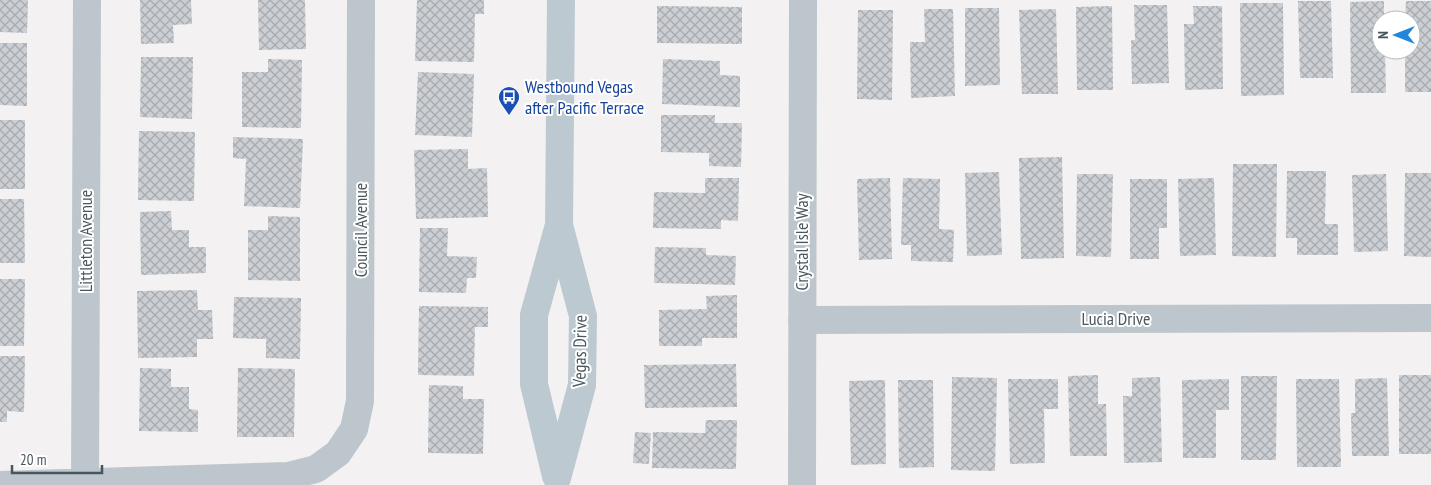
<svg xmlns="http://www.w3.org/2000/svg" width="1431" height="485" font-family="'PT Sans Narrow',sans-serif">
  <defs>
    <pattern id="building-cross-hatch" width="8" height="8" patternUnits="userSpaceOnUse" patternTransform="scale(1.25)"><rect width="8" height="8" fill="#cbced3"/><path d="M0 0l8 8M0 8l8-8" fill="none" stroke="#a7aaae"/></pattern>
  </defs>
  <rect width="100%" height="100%" fill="#f3f1f1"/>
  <path fill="url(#building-cross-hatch)" d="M 0,0 L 28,0 L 27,33 L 0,32 Z
    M 140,0 L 191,0 L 192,24 L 173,25 L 174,43 L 141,44 Z
    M 258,0 L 305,0 L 306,49 L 259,50 Z
    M 417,0 L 484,0 L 484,14 L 475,14 L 474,62 L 415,61 Z
    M 1298,1 L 1331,1 L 1333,78 L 1300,78 Z
    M 1384,1 L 1384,20 L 1381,20 L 1381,50 L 1385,50 L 1386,93 L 1351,93 L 1350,2 Z
    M 1406,1 L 1431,1 L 1431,92 L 1405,92 L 1405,50 L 1411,50 L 1411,20 L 1405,20 Z
    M 1240,3 L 1283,3 L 1284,95 L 1241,96 Z
    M 1134,5 L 1167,5 L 1169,83 L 1132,84 L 1131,40 L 1135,40 Z
    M 657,6 L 742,7 L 742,44 L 657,43 Z
    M 1112,6 L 1113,90 L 1077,90 L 1076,7 Z
    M 1193,6 L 1222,6 L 1223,89 L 1185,90 L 1184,24 L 1194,24 Z
    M 965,8 L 999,8 L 1000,85 L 965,86 Z
    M 924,9 L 953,9 L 955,96 L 911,98 L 910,42 L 925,42 Z
    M 1056,9 L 1058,94 L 1022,94 L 1019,10 Z
    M 858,10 L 893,10 L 892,100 L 857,99 Z
    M 0,43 L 27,43 L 27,106 L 0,105 Z
    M 141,57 L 193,57 L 192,119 L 140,117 Z
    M 268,59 L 302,60 L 301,128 L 242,127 L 242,72 L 268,72 Z
    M 663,59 L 720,61 L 720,75 L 740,76 L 740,107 L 662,104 Z
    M 418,72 L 474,74 L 472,137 L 415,135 Z
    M 661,115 L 715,115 L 715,123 L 742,123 L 741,167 L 709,166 L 709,153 L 661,152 Z
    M 0,120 L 25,120 L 25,189 L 0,189 Z
    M 139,131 L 195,132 L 194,201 L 138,200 Z
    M 233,137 L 303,139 L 300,208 L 244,206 L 246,159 L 233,158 Z
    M 468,149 L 468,169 L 487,168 L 488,217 L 416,219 L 414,150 Z
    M 1062,157 L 1064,258 L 1021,259 L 1019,158 Z
    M 1233,164 L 1277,164 L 1276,257 L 1232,256 Z
    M 1287,171 L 1326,171 L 1325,224 L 1338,224 L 1338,255 L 1297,255 L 1297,238 L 1286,238 Z
    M 999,172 L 1002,255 L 967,256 L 965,173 Z
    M 1405,173 L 1431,173 L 1431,257 L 1404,256 Z
    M 1077,174 L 1113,174 L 1111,257 L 1076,256 Z
    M 1386,174 L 1388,251 L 1354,252 L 1352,175 Z
    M 705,178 L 739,178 L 738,221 L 721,220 L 721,229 L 653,228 L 654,192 L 705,193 Z
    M 890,178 L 892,259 L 859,260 L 857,179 Z
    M 903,178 L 940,179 L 939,229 L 954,230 L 953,262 L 911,261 L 911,245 L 901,245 Z
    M 1214,178 L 1216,255 L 1180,256 L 1178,179 Z
    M 1130,179 L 1167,179 L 1167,228 L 1159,228 L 1159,259 L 1130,259 Z
    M 0,199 L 24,199 L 25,263 L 0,263 Z
    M 171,211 L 172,230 L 189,230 L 189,247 L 206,247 L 206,273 L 141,275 L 140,212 Z
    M 268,216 L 300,217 L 300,281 L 248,280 L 248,230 L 268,230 Z
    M 420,228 L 448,228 L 447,256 L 477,257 L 476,278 L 467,278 L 466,293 L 419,292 Z
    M 655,247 L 706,248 L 706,255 L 736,256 L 735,285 L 654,283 Z
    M 0,279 L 25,279 L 24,346 L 0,346 Z
    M 197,290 L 198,310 L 212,310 L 213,339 L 197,339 L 197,357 L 138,358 L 137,291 Z
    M 737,295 L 737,338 L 702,338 L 702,346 L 659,346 L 659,310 L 707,309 L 706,296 Z
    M 234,297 L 301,298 L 300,359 L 266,358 L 266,339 L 233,338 Z
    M 419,306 L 488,307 L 488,327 L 475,327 L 474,376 L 418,375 Z
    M 0,356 L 25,356 L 24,412 L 7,411 L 7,422 L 0,422 Z
    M 736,364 L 737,407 L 645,408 L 644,365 Z
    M 140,368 L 171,369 L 171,387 L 189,387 L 189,409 L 198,410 L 198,432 L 139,431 Z
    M 238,368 L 295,369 L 294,437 L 237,437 Z
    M 1098,375 L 1098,404 L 1106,404 L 1107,456 L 1070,456 L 1068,376 Z
    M 1399,375 L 1431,375 L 1431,454 L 1399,454 Z
    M 1241,376 L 1277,376 L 1276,460 L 1241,460 Z
    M 952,377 L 997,378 L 995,471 L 951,470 Z
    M 1160,377 L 1162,462 L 1124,463 L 1123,396 L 1132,396 L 1132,378 Z
    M 1387,378 L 1389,456 L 1352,456 L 1351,413 L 1355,413 L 1355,379 Z
    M 1008,379 L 1058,379 L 1058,409 L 1044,409 L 1045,463 L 1010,464 Z
    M 1229,379 L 1229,410 L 1216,410 L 1216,458 L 1183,458 L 1182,380 Z
    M 1296,379 L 1339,379 L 1341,467 L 1297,467 Z
    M 885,380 L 886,464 L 851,465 L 849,381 Z
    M 898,380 L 933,380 L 934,467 L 899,468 Z
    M 429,385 L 463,386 L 463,399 L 484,399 L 483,454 L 428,453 Z
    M 706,420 L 737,420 L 736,469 L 652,468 L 653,432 L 705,433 Z
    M 635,432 L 651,433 L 649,464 L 633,463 Z"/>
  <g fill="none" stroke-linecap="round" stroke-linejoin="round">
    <path stroke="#bdc6cc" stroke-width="28" d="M 802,320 L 1431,318
      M 85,482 L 87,0
      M 0,485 L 288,476 L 316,469 L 338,453 L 354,429 L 360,401 L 361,0
      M 802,485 L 803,0"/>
    <path stroke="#bdc9d1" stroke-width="28" d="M 556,476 L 534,384 L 534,315 L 559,225
      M 557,478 L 582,385 L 583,316 L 559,225 L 561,0"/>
  </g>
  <defs>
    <g id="bus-pin" transform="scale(1.125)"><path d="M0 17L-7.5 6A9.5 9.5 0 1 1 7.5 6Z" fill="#1a4fb4" stroke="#fff"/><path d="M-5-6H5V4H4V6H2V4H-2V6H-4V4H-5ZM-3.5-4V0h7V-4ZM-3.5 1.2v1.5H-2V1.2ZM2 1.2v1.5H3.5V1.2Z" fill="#fff"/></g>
  </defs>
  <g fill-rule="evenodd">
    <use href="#bus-pin" x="509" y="97"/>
  </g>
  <g text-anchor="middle" stroke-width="4" stroke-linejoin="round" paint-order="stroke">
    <g font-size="18" fill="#164399" stroke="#fff" text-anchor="start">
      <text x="525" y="93">Westbound Vegas<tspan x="525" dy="21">after Pacific Terrace</tspan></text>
    </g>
    <g font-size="18" fill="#49565d" stroke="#fff">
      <text transform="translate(361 230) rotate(-90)" y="6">Council Avenue</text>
      <text transform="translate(86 241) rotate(-90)" y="6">Littleton Avenue</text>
      <text transform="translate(802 242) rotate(-90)" y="6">Crystal Isle Way</text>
      <text x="1116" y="325">Lucia Drive</text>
      <text transform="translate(580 351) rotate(-89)" y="6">Vegas Drive</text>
    </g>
  </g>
  <g transform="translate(1396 35) rotate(270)"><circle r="24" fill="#ffffff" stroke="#b6bbbe"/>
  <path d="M0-4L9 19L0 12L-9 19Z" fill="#2286db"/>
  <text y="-8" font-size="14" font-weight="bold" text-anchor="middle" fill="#49565d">N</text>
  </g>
  <path d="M12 465v8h90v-8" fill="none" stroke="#49565d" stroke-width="2.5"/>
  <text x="20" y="465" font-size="15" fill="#49565d" stroke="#ffffff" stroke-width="4" paint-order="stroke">20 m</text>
</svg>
